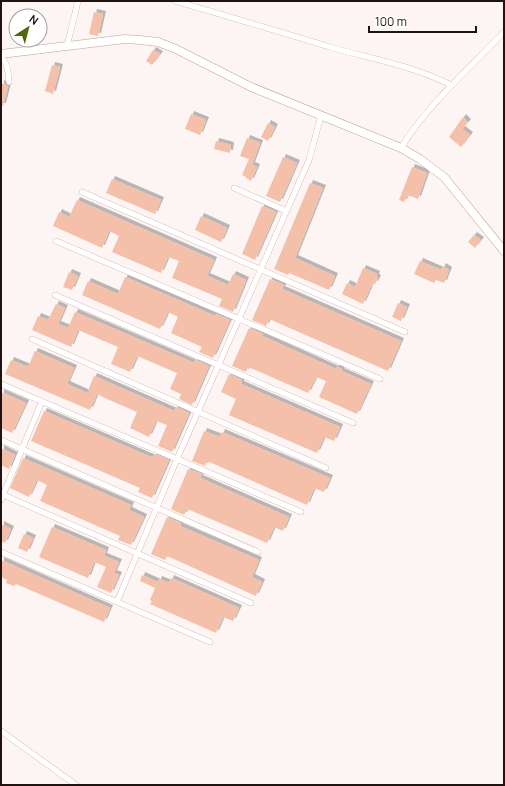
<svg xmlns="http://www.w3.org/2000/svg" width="505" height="786" font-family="Manrope,sans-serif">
  <defs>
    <filter id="shadow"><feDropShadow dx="3" dy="-3" stdDeviation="0" flood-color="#0004"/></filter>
  </defs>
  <rect width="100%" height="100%" fill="#fdf5f4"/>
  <path fill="#f5c0aa" filter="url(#shadow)" d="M 94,12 L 103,14 L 98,36 L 89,34 Z
    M 153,50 L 160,54 L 152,65 L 146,61 Z
    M 52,65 L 60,67 L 53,94 L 45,91 Z
    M 1,83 L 8,86 L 3,106 L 1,106 Z
    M 191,114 L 206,120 L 200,135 L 185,129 Z
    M 463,117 L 468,122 L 462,129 L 470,135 L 461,147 L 449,137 Z
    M 268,123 L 275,127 L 268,141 L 261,137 Z
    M 247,138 L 260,143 L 252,165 L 257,167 L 251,181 L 246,178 L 246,177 L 242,175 L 249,159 L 240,156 Z
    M 216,141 L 231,145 L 230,153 L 214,149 Z
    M 283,157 L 297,163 L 280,202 L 266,196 Z
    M 412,167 L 427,173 L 418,199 L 408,195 L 404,202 L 399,200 Z
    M 112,179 L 161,200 L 155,214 L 106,193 Z
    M 310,183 L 323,188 L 295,258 L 335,276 L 329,290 L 289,273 L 288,275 L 274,269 Z
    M 77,200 L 214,260 L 207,276 L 228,285 L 233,274 L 246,280 L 233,312 L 219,306 L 222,299 L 172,278 L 179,261 L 168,257 L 161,273 L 112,252 L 119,236 L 109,231 L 102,248 L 53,226 L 59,212 L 69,217 Z
    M 262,206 L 276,212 L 255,260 L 242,254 Z
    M 201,216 L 227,228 L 221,242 L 195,230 Z
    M 474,235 L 481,240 L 475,248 L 468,242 Z
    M 420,261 L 441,270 L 443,266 L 449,270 L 444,283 L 436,280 L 434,283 L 414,274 Z
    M 363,268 L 377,274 L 376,277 L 378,278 L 375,284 L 374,283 L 372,287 L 371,286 L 363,304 L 342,294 L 347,283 L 355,287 Z
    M 69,272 L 78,276 L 72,290 L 63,287 Z
    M 125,277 L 215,316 L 216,314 L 230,320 L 213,358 L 199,352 L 202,347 L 171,333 L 178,317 L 168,312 L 160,329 L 82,295 L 88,281 L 118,294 Z
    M 270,279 L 284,285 L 282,289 L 401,341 L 388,371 L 269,319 L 266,326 L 252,320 Z
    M 398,303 L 407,307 L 401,321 L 392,317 Z
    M 56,304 L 65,308 L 58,324 L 68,328 L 75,312 L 194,363 L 196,360 L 209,366 L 192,405 L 179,399 L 181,394 L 170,389 L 177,373 L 137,356 L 130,372 L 111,364 L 118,347 L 78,330 L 71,347 L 32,330 L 38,316 L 48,320 Z
    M 249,328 L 263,334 L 262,336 L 336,369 L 337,367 L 342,369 L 341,371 L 371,384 L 357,414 L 319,397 L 326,381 L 316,377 L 308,393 L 248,367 L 246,372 L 232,366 Z
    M 35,351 L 74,368 L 67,384 L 87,393 L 94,376 L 174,411 L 176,407 L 189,413 L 172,452 L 158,446 L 167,425 L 156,421 L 149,437 L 130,428 L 137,412 L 107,399 L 97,394 L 90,410 L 5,374 L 11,360 L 28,367 Z
    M 229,374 L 242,380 L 241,384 L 340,427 L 334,441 L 324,437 L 317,453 L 229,415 L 236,399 L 221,392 Z
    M 1,392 L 26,403 L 12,433 L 1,428 Z
    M 44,411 L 153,458 L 155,454 L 169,460 L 152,498 L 138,492 L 140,488 L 31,441 Z
    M 204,431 L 220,437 L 222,432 L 330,478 L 324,492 L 314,488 L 307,505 L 207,461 L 205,466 L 192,461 Z
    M 1,448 L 15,455 L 9,469 L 1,465 Z
    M 23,458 L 131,505 L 129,510 L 144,517 L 131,545 L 118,540 L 120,536 L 40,501 L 47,485 L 37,480 L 29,497 L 10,488 Z
    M 188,469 L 202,474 L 200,478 L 289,517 L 283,531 L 274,527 L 267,543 L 187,509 L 184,515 L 171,509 Z
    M 167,517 L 181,523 L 180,526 L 259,560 L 252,577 L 262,582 L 256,596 L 167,556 L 165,560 L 151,554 Z
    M 1,524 L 11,529 L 5,543 L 1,541 Z
    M 52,527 L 106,550 L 104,556 L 119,562 L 114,573 L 119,575 L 111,593 L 97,587 L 106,567 L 94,562 L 88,578 L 39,557 Z
    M 24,534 L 33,538 L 27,552 L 18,548 Z
    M 1,560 L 110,608 L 104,622 L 16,584 L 14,586 L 6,583 L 7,580 L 1,577 Z
    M 142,575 L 158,582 L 159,579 L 169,583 L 171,578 L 239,608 L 233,621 L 223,617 L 216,633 L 150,604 L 152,601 L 150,600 L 155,588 L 140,581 Z"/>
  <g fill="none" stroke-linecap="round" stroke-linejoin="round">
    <g stroke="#c39e9a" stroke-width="6">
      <path id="minor" d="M 175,1 C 228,16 280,32 333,48 C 372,59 414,66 451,85
        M 67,46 L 78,1
        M 1,57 C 8,64 8,72 9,82
        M 401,148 C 428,104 469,69 504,32
        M 234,188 L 286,211
        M 82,192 L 405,332
        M 56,241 L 380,379
        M 55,295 L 353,423
        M 32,339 L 326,468
        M 1,384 L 301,512
        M 1,440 L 258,552
        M 1,494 L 251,603
        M 1,500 L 42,401
        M 1,552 L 210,642
        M 117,602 L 177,459 L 309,160 L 321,116
        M 1,731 L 76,785"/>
    </g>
    <g stroke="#c39e9a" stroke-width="9">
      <path id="secondary" d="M 1,54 L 125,39 L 140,40 L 158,42 L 176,49 L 251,87 L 401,148 L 420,159 L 444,177 L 504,251"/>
    </g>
    <use href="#minor" stroke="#fff" stroke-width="5.5"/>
    <use href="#secondary" stroke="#fff" stroke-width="8"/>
  </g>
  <rect width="505" height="786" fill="none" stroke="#1f1211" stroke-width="4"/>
  <g transform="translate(28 28) rotate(36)"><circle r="19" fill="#ffffff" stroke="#a5a0a0"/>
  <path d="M0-3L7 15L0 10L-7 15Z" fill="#53650d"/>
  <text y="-6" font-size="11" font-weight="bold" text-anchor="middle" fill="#1f1211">N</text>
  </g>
  <path d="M369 26v6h107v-6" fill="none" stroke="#1f1211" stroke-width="2"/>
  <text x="375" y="26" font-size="12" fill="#1f1211" stroke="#ffffff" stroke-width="3" paint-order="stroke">100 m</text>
</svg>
